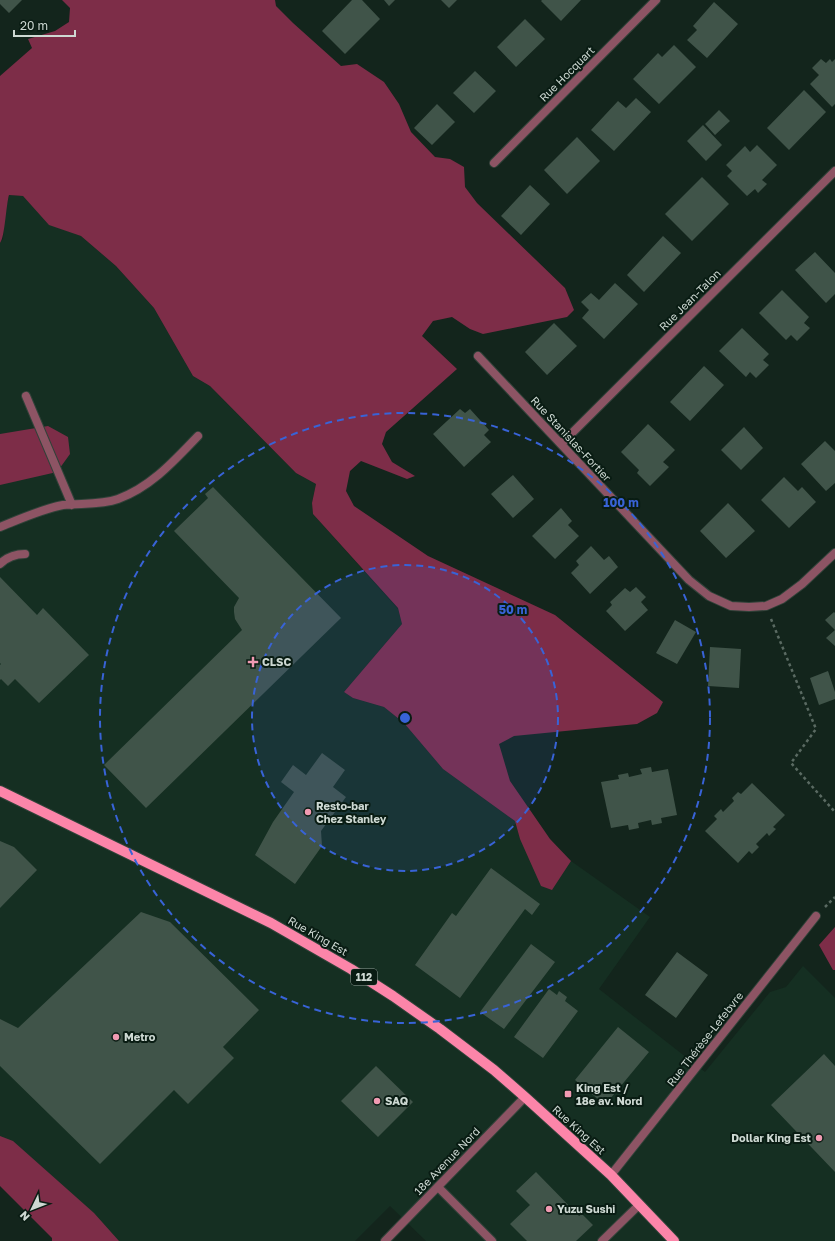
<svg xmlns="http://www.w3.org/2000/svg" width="835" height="1241" font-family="'Golos Text',sans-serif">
  <rect width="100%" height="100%" fill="#13251c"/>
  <path fill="#152f22" d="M 9,195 L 23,196 L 49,224 L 81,236 L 116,266 L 154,308 L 193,376 L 210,386 L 296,473 L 316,484 L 312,503 L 313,514 L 398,609 L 402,624 L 344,692 L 353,698 L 384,707 L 404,723 L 443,769 L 515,821 L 520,839 L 552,889 L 571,861 L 650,917 L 599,989 L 705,1072 L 770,992 L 786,987 L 803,966 L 835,998 L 835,1241 L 426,1241 L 390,1206 L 355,1241 L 74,1241 L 0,1166 L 0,243 L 3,239 L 5,213 Z"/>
  <path fill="#7d2d48" d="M 62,0 L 275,0 L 276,6 L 293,23 L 341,66 L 357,64 L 384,82 L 399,104 L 411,132 L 435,157 L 450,159 L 464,167 L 465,187 L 477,203 L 565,288 L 574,310 L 567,317 L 483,334 L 470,329 L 452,317 L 433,321 L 422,336 L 457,369 L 386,432 L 382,444 L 392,462 L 415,476 L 407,479 L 361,461 L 350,471 L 346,491 L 354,506 L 428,556 L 555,615 L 663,702 L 657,713 L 637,724 L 514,736 L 499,744 L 510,781 L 550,839 L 571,861 L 552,890 L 541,886 L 520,839 L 515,821 L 443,769 L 404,723 L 384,707 L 353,698 L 344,692 L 402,624 L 398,608 L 313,514 L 312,503 L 316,484 L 296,473 L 210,386 L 193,376 L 154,308 L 116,266 L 81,236 L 49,225 L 23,196 L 9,195 C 6,205 5,237 0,243 L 0,76 L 32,48 L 28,39 L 55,31 L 69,22 L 70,8 Z
    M 48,426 L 68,437 L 70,454 L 57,472 L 0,485 L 0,434 Z
    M 835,927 L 835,970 L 833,970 L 819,945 Z
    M 0,1136 L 13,1141 L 94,1213 L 119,1241 L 52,1241 L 52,1238 L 0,1186 Z"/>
  <path fill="#405449" d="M 0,0 L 22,0 L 9,13 L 0,4 Z
    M 352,0 L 362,0 L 380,19 L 345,54 L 322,31 Z
    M 384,0 L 395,0 L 389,6 Z
    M 441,0 L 457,0 L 449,8 Z
    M 542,0 L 581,0 L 561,21 L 541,1 Z
    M 714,2 L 738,24 L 707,58 L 687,40 L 697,30 L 693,26 Z
    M 525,19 L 545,39 L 516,67 L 497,47 Z
    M 674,45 L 696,67 L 659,104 L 633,79 L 658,53 L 662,57 Z
    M 821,59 L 826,63 L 830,59 L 832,62 L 835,59 L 835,104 L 832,107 L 810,84 L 819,75 L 812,68 Z
    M 475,71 L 496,91 L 474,113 L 453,93 Z
    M 804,90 L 826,112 L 789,150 L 767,128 Z
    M 636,98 L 651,112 L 614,151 L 591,130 L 618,101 L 626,108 Z
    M 437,104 L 455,122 L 432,145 L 414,128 Z
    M 719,110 L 730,121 L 715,135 L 705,124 Z
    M 703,125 L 722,145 L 706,161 L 687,141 Z
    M 577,137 L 600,161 L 567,194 L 544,170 Z
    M 757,145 L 777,165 L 762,180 L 767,184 L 758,193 L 755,189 L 747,196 L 727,176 L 732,171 L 726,165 L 745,146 L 750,152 Z
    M 702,177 L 729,204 L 692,241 L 665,214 Z
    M 530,185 L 550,204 L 521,235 L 501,216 Z
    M 663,236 L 681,253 L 644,292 L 627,275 Z
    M 815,252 L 835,273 L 835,294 L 826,303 L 795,270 Z
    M 615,283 L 638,304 L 604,339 L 582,318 L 589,310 L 581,302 L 591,293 L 599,300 Z
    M 782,290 L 809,317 L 804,323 L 810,328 L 797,341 L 791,335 L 786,340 L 759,313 Z
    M 554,323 L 577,346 L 547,375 L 525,352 Z
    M 742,328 L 769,354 L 763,360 L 769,365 L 756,378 L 750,372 L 746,377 L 719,351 Z
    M 704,366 L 724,385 L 690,421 L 670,402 Z
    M 460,409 L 465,413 L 470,409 L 489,430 L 484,435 L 491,442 L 464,467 L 433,434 Z
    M 648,424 L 675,450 L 663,462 L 669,467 L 650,486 L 637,473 L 639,470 L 621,452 Z
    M 744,427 L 763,448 L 741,470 L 721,450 Z
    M 825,441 L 835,451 L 835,483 L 826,491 L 801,464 Z
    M 513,475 L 534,499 L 513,518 L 491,494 Z
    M 784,477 L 798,491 L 802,487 L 816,502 L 789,528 L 761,500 Z
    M 213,487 L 341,618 L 146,808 L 104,765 L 242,630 L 235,619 L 234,612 L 234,607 L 239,598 L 174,531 L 208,498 L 205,494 Z
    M 728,503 L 755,531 L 726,558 L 700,531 Z
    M 561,508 L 572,521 L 568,525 L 579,536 L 555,559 L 532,536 Z
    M 591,546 L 604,560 L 609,556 L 618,567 L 590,594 L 571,573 L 579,565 L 576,561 Z
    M 0,577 L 37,615 L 43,608 L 89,655 L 39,703 L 15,679 L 8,686 L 1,679 L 0,680 L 0,665 L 1,664 L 0,663 Z
    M 636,587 L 646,597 L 641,602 L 648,610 L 625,631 L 606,611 L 612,605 L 610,602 L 625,588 L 630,592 Z
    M 834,612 L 835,613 L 835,646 L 826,638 L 835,630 L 825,620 Z
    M 675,620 L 696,632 L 677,664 L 656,653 Z
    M 710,647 L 741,649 L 739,688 L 708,686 Z
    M 828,671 L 835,692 L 835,699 L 819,705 L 810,678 Z
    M 322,753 L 345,770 L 333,787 L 346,797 L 321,831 L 322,846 L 295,884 L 255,855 L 273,822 L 294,792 L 281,782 L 293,765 L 306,775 Z
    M 651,767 L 652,772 L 668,769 L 677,815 L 661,818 L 662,823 L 652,825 L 651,820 L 638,823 L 639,828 L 629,830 L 628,825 L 611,828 L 601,782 L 619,779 L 618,775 L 628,773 L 629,777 L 642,774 L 640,769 Z
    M 752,783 L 785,815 L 773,827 L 776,829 L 769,836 L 767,833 L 756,844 L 759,847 L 752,854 L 749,851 L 738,863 L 705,831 L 717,819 L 714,816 L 721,809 L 723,812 L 734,801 L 732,798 L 738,792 L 741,794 Z
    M 0,841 L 14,847 L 37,870 L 0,908 Z
    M 491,868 L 540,904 L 532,915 L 525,909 L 460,998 L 415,965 L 452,913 L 456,916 Z
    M 141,912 L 170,922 L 259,1010 L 223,1047 L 234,1058 L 188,1104 L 174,1090 L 100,1164 L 0,1066 L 0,1019 L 18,1028 Z
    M 531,944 L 555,962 L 504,1029 L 480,1012 Z
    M 677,952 L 708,975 L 676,1018 L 645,995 Z
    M 549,989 L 557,995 L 559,991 L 567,997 L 565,1001 L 578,1011 L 543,1058 L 514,1037 Z
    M 618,1027 L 649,1052 L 605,1105 L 575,1080 Z
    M 824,1054 L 835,1066 L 835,1172 L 771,1105 Z
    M 376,1066 L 413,1102 L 378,1137 L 341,1101 Z
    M 536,1172 L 579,1216 L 582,1214 L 593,1225 L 576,1241 L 527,1241 L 510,1224 L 530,1205 L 516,1191 Z"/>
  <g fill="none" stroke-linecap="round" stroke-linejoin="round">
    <g stroke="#314239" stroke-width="10">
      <path id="lane" d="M 26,396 L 72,505
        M 0,527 C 20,519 42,509 63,505 C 81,503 101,505 118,499 C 151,487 174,461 198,436
        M 0,564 C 7,557 15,554 25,554
        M 438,1187 L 492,1241
        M 602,1241 L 639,1205"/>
    </g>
    <g stroke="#314239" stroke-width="10">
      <path id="street" d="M 494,163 L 656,0
        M 478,356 L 689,580 L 709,596 L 731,606 L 749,607 L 766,606 L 782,599 L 802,584 L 835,553
        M 561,444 L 835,171
        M 611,1175 L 816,916
        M 385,1241 L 525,1097"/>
    </g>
    <g stroke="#314239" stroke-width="12">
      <path id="primary" d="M 0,791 L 271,923 L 351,969 L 393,996 L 440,1029 L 494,1070 L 525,1097 L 611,1175 L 674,1241"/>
    </g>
    <path stroke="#5a6a62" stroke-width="2.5" stroke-dasharray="3 3" stroke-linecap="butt" d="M 771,619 L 816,729 L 791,763 L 835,812
      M 825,907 L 835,897"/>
    <use href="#lane" stroke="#8d5464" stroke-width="8"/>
    <use href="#street" stroke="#8d5464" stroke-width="8"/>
    <use href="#primary" stroke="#fc85a9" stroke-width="10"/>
  </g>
  <circle cx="405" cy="718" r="153" fill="#3863d7" fill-opacity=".12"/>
  <g fill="none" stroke="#3863d7" stroke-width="2" stroke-dasharray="7 5">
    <circle cx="405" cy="718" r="153"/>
    <circle cx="405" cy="718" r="305"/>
  </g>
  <g fill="#f19ab2" stroke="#091c13" stroke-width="1.5">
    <path d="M251 656h4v4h4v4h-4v4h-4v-4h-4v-4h4z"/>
    <circle cx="308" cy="812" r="4"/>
    <circle cx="116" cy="1037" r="4"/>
    <rect x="564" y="1090" width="8" height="8" rx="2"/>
    <circle cx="377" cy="1101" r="4"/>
    <circle cx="819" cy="1138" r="4"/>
    <circle cx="549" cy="1209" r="4"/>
  </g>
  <g text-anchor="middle" stroke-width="4" stroke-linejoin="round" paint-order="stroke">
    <rect fill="#091c13" stroke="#93a099" stroke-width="1" x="351" y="969" width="26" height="16" rx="3"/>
    <g font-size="10" font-weight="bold" fill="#ced9d3">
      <text x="364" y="981">112</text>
    </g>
    <g font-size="11" fill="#ced9d3" stroke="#091c13">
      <text transform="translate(567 74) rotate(-45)" y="4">Rue Hocquart</text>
      <text transform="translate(690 300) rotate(-45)" y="4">Rue Jean-Talon</text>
      <text transform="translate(571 439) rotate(47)" y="4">Rue Stanislas-Fortier</text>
      <text transform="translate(318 936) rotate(30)" y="4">Rue King Est</text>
      <text transform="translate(705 1039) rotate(-52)" y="4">Rue Thérèse-Lefebvre</text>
      <text transform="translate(579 1130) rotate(42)" y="4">Rue King Est</text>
      <text transform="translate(447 1161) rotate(-46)" y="4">18e Avenue Nord</text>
    </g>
    <g font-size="11" font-weight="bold" fill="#ced9d3" stroke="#091c13" text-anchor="start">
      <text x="262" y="666">CLSC</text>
      <text x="316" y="810">Resto-bar<tspan x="316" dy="13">Chez Stanley</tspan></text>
      <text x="124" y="1041">Metro</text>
      <text x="576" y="1092">King Est /<tspan x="576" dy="13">18e av. Nord</tspan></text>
      <text x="385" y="1105">SAQ</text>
      <text x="811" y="1142" text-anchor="end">Dollar King Est</text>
      <text x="557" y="1213">Yuzu Sushi</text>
    </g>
  </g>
  <circle cx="405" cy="718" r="6" fill="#3863d7" stroke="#091c13" stroke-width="2"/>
  <g font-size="12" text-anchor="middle" font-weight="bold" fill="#3863d7" stroke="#091c13" stroke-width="4" stroke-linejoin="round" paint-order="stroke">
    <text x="621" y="507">100 m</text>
    <text x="513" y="614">50 m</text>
  </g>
  <g transform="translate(32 1209) rotate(227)" stroke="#091c13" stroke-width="3" paint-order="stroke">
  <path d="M0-3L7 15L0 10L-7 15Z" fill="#ced9d3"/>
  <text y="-6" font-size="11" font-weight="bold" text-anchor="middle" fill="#ced9d3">N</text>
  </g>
  <path d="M14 30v6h61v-6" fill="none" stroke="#ced9d3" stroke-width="2"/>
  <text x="20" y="30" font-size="12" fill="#ced9d3" stroke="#091c13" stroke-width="3" paint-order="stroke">20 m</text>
</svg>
